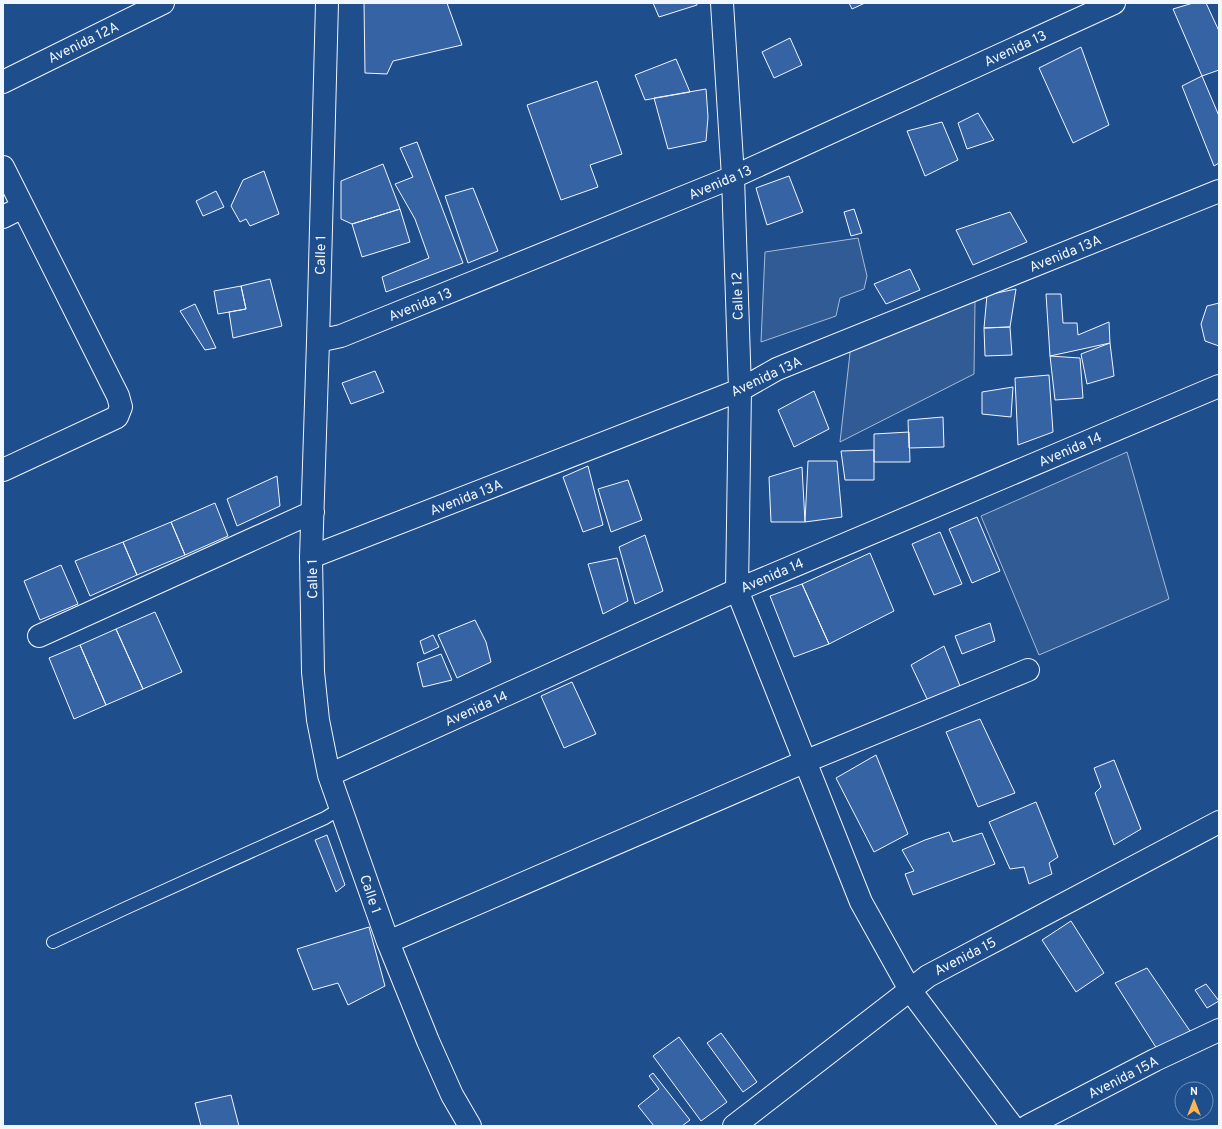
<svg xmlns="http://www.w3.org/2000/svg" width="1222" height="1129" font-family="Overpass,sans-serif">
  <rect width="100%" height="100%" fill="#1f4e8c"/>
  <path fill="#305b95" stroke="#a8bbd7" d="M 858,238 L 867,276 L 864,289 L 840,298 L 836,316 L 761,342 L 765,252 Z
    M 975,301 L 974,374 L 840,442 L 851,344 Z
    M 1127,452 L 1169,599 L 1039,655 L 981,516 Z"/>
  <path fill="#3563a3" stroke="#f2f6ff" d="M 364,3 L 447,3 L 462,45 L 393,61 L 387,74 L 365,73 Z
    M 653,3 L 697,3 L 697,5 L 659,17 Z
    M 849,3 L 865,3 L 852,9 Z
    M 1193,3 L 1206,3 L 1219,31 L 1219,70 L 1202,76 L 1173,9 Z
    M 790,38 L 802,65 L 774,78 L 762,52 Z
    M 1081,47 L 1109,125 L 1073,143 L 1039,68 Z
    M 676,59 L 690,92 L 645,100 L 635,75 Z
    M 1202,76 L 1219,116 L 1219,163 L 1214,166 L 1182,86 Z
    M 597,81 L 622,154 L 590,165 L 598,187 L 561,200 L 527,105 Z
    M 706,89 L 708,117 L 706,141 L 668,149 L 654,98 Z
    M 978,113 L 994,140 L 967,149 L 958,123 Z
    M 942,122 L 958,160 L 925,176 L 907,131 Z
    M 417,142 L 463,263 L 386,292 L 382,277 L 429,258 L 415,219 L 395,184 L 413,177 L 400,148 Z
    M 383,164 L 400,209 L 352,224 L 341,219 L 341,181 Z
    M 264,171 L 279,214 L 250,226 L 246,219 L 240,222 L 231,206 L 243,180 Z
    M 789,176 L 803,212 L 767,225 L 756,188 Z
    M 473,188 L 498,251 L 468,263 L 445,196 Z
    M 216,191 L 224,207 L 203,216 L 196,201 Z
    M 400,209 L 410,242 L 362,257 L 352,224 Z
    M 854,209 L 862,233 L 851,236 L 844,212 Z
    M 1010,212 L 1027,242 L 973,265 L 956,230 Z
    M 910,269 L 920,290 L 886,304 L 874,284 Z
    M 270,279 L 282,326 L 233,338 L 229,312 L 246,309 L 241,286 Z
    M 241,286 L 246,309 L 218,314 L 214,291 Z
    M 1016,289 L 1010,327 L 984,328 L 987,295 Z
    M 1046,294 L 1061,294 L 1063,323 L 1077,323 L 1078,335 L 1109,322 L 1110,343 L 1050,356 Z
    M 1219,303 L 1219,346 L 1205,341 L 1201,324 L 1207,306 Z
    M 195,304 L 216,348 L 205,350 L 180,311 Z
    M 1010,327 L 1012,355 L 985,356 L 984,328 Z
    M 1110,343 L 1114,376 L 1087,384 L 1081,354 Z
    M 1050,356 L 1080,358 L 1083,398 L 1055,400 Z
    M 375,371 L 384,392 L 351,404 L 342,383 Z
    M 1049,375 L 1053,432 L 1018,445 L 1015,378 Z
    M 1013,387 L 1011,417 L 982,414 L 982,392 Z
    M 814,391 L 829,429 L 794,447 L 778,410 Z
    M 943,417 L 944,447 L 909,448 L 908,420 Z
    M 909,432 L 910,462 L 874,462 L 874,434 Z
    M 874,450 L 874,480 L 845,480 L 841,451 Z
    M 808,461 L 837,461 L 842,517 L 805,522 Z
    M 588,466 L 603,525 L 583,532 L 563,477 Z
    M 802,467 L 805,522 L 771,522 L 769,477 Z
    M 277,476 L 280,506 L 237,526 L 227,499 Z
    M 628,480 L 642,520 L 611,532 L 598,489 Z
    M 215,503 L 228,536 L 185,555 L 171,522 Z
    M 977,517 L 1000,571 L 972,583 L 949,529 Z
    M 171,522 L 185,555 L 137,575 L 123,542 Z
    M 940,532 L 962,584 L 934,595 L 912,544 Z
    M 645,535 L 663,591 L 635,604 L 619,547 Z
    M 123,542 L 137,575 L 90,596 L 75,561 Z
    M 870,553 L 894,611 L 829,644 L 802,584 Z
    M 617,558 L 628,601 L 603,614 L 588,564 Z
    M 61,565 L 78,604 L 40,620 L 24,581 Z
    M 802,584 L 829,644 L 794,657 L 770,596 Z
    M 155,612 L 182,672 L 143,689 L 116,629 Z
    M 475,620 L 486,642 L 491,662 L 457,678 L 438,635 Z
    M 990,623 L 995,641 L 962,654 L 955,636 Z
    M 116,629 L 143,689 L 106,705 L 80,645 Z
    M 433,635 L 439,647 L 424,654 L 420,641 Z
    M 80,645 L 106,705 L 74,719 L 49,658 Z
    M 944,646 L 960,686 L 928,701 L 911,665 Z
    M 441,654 L 452,680 L 423,687 L 417,663 Z
    M 572,682 L 596,734 L 564,748 L 541,696 Z
    M 980,719 L 1015,793 L 978,807 L 946,732 Z
    M 876,755 L 908,834 L 874,852 L 836,778 Z
    M 1114,760 L 1141,829 L 1114,845 L 1095,793 L 1101,787 L 1094,768 Z
    M 1036,802 L 1058,857 L 1049,863 L 1052,874 L 1029,884 L 1024,867 L 1010,869 L 989,822 Z
    M 949,832 L 953,842 L 982,833 L 995,864 L 913,895 L 905,874 L 914,871 L 902,850 L 925,840 Z
    M 327,835 L 345,885 L 336,892 L 315,840 Z
    M 1071,921 L 1104,973 L 1076,992 L 1042,940 Z
    M 369,927 L 385,986 L 348,1005 L 338,983 L 313,990 L 297,949 Z
    M 1147,968 L 1190,1031 L 1157,1049 L 1115,983 Z
    M 1206,984 L 1219,1001 L 1207,1008 L 1195,990 Z
    M 721,1033 L 757,1082 L 743,1092 L 707,1043 Z
    M 679,1037 L 727,1102 L 701,1121 L 653,1056 Z
    M 653,1073 L 690,1120 L 682,1126 L 654,1126 L 638,1106 L 659,1089 L 649,1076 Z
    M 231,1095 L 239,1126 L 201,1126 L 195,1103 Z"/>
  <g fill="none" stroke-linecap="round" stroke-linejoin="round">
    <g stroke="#f2f6ff" stroke-width="14">
      <path id="lane" d="M 53,942 L 126,908 L 325,818 L 341,808"/>
    </g>
    <g stroke="#f2f6ff" stroke-width="24">
      <path id="street" d="M 327,3 L 318,341 L 311,557 L 313,672 L 318,720 L 329,775 L 388,942 L 428,1041 L 452,1095 L 470,1126
        M 722,3 L 733,177 L 740,390 L 737,590 L 861,902 L 910,990 L 1012,1126
        M 3,82 L 163,3
        M 3,167 L 118,396 L 121,407 L 117,417 L 3,470
        M 3,217 L 23,207
        M 318,341 L 341,336 L 733,177 L 1114,3
        M 311,557 L 740,390 L 777,369 L 1219,191
        M 39,636 L 313,512
        M 329,775 L 737,590 L 1219,386
        M 388,942 L 804,762 L 1028,670
        M 734,1126 L 928,976 L 1219,822
        M 1028,1126 L 1155,1060 L 1219,1030"/>
    </g>
    <use href="#lane" stroke="#1f4e8c" stroke-width="12"/>
    <use href="#street" stroke="#1f4e8c" stroke-width="22"/>
  </g>
  <g text-anchor="middle" stroke-width="3" stroke-linejoin="round" paint-order="stroke">
    <g font-size="14" fill="#f2f6ff" stroke="#1f4e8c">
      <text transform="translate(83 42) rotate(-26)" y="5">Avenida 12A</text>
      <text transform="translate(1015 48) rotate(-25)" y="5">Avenida 13</text>
      <text transform="translate(720 182) rotate(-23)" y="5">Avenida 13</text>
      <text transform="translate(1065 253) rotate(-22)" y="5">Avenida 13A</text>
      <text transform="translate(320 255) rotate(-89)" y="5">Calle 1</text>
      <text transform="translate(737 296) rotate(-92)" y="5">Calle 12</text>
      <text transform="translate(420 304) rotate(-22)" y="5">Avenida 13</text>
      <text transform="translate(766 376) rotate(-25)" y="5">Avenida 13A</text>
      <text transform="translate(1070 449) rotate(-23)" y="5">Avenida 14</text>
      <text transform="translate(466 497) rotate(-21)" y="5">Avenida 13A</text>
      <text transform="translate(772 575) rotate(-23)" y="5">Avenida 14</text>
      <text transform="translate(312 579) rotate(-91)" y="5">Calle 1</text>
      <text transform="translate(476 708) rotate(-24)" y="5">Avenida 14</text>
      <text transform="translate(371 894) rotate(71)" y="5">Calle 1</text>
      <text transform="translate(965 956) rotate(-27)" y="5">Avenida 15</text>
      <text transform="translate(1123 1077) rotate(-27)" y="5">Avenida 15A</text>
    </g>
  </g>
  <rect width="1222" height="1129" fill="none" stroke="#f2f6ff" stroke-width="8"/>
  <g transform="translate(1194 1101)"><circle r="19" fill="#1f4e8c" stroke="#7391ba"/>
  <path d="M0-3L7 15L0 10L-7 15Z" fill="#ffb74d"/>
  <text y="-6" font-size="11" font-weight="bold" text-anchor="middle" fill="#f2f6ff">N</text>
  </g>
</svg>
